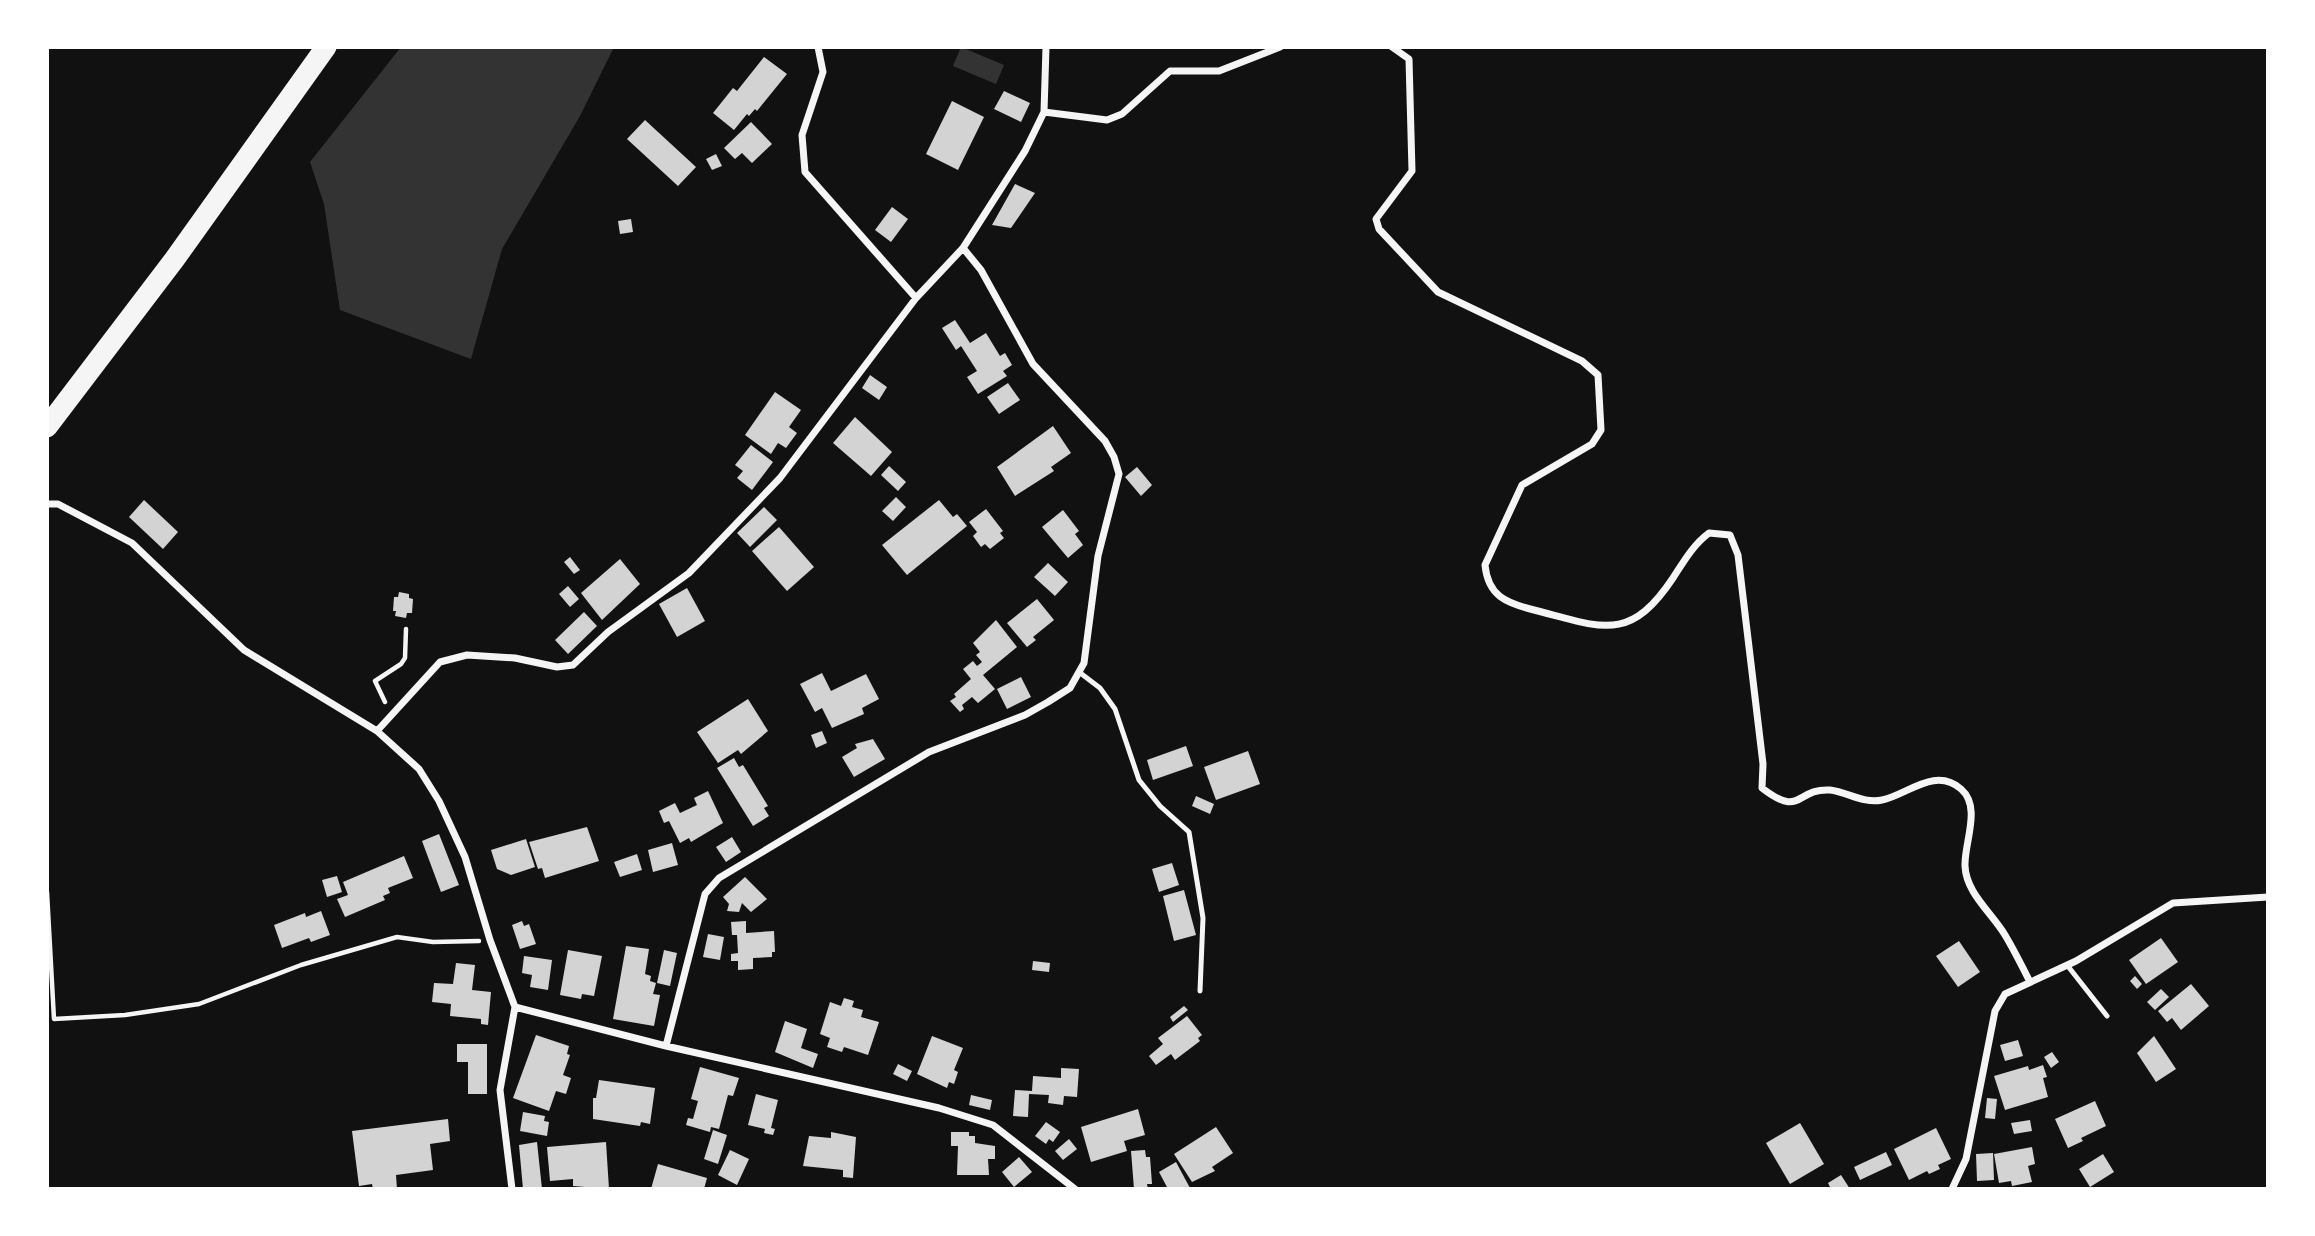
<svg xmlns="http://www.w3.org/2000/svg" width="2315" height="1236" font-family="Helvetica,sans-serif">
  <rect width="100%" height="100%" fill="#111"/>
  <path fill="#333" d="M 401,47 L 614,47 L 580,116 L 502,249 L 471,359 L 340,310 L 324,204 L 310,162 Z
    M 961,47 L 1004,65 L 996,84 L 953,66 Z"/>
  <path fill="#d3d3d3" d="M 764,57 L 787,74 L 757,111 L 755,109 L 749,116 L 747,114 L 734,130 L 713,113 L 733,88 L 737,91 Z
    M 1004,91 L 1030,103 L 1021,122 L 994,109 Z
    M 952,101 L 984,117 L 958,170 L 926,154 Z
    M 645,120 L 696,167 L 678,186 L 627,139 Z
    M 751,122 L 772,144 L 752,163 L 742,153 L 735,159 L 724,148 Z
    M 716,154 L 722,166 L 712,170 L 706,159 Z
    M 1015,184 L 1035,193 L 1011,228 L 992,225 Z
    M 892,207 L 908,219 L 891,242 L 875,230 Z
    M 631,219 L 633,232 L 620,234 L 618,221 Z
    M 955,320 L 970,343 L 986,333 L 1000,356 L 1005,353 L 1012,365 L 1003,371 L 1007,376 L 978,394 L 967,377 L 977,371 L 961,346 L 956,350 L 942,328 Z
    M 870,375 L 887,387 L 879,400 L 862,388 Z
    M 1008,383 L 1020,400 L 999,414 L 987,397 Z
    M 775,392 L 801,410 L 789,427 L 797,433 L 786,448 L 778,443 L 771,454 L 745,435 Z
    M 855,417 L 892,452 L 871,476 L 833,443 Z
    M 1053,426 L 1071,453 L 1051,467 L 1054,471 L 1015,496 L 997,467 Z
    M 751,445 L 773,462 L 752,490 L 737,478 L 743,471 L 735,465 Z
    M 889,466 L 906,482 L 898,491 L 881,475 Z
    M 1137,467 L 1152,485 L 1141,496 L 1125,477 Z
    M 896,497 L 906,507 L 893,521 L 882,511 Z
    M 144,500 L 178,532 L 163,549 L 129,517 Z
    M 939,500 L 953,517 L 957,514 L 967,526 L 907,575 L 882,545 Z
    M 764,507 L 777,520 L 750,547 L 737,533 Z
    M 986,509 L 1003,531 L 1000,533 L 1004,538 L 990,549 L 985,544 L 981,547 L 973,536 L 977,532 L 969,522 Z
    M 1063,510 L 1079,531 L 1075,534 L 1083,545 L 1068,558 L 1042,527 Z
    M 779,527 L 814,567 L 787,591 L 752,551 Z
    M 570,557 L 580,570 L 574,574 L 564,562 Z
    M 620,559 L 640,584 L 602,620 L 581,593 Z
    M 1048,563 L 1068,582 L 1055,596 L 1034,577 Z
    M 568,586 L 579,599 L 570,607 L 559,594 Z
    M 687,588 L 705,621 L 677,637 L 659,604 Z
    M 399,592 L 409,594 L 409,598 L 413,599 L 412,613 L 407,613 L 406,618 L 395,616 L 396,611 L 393,611 L 394,597 L 398,597 Z
    M 1037,599 L 1054,620 L 1033,637 L 1036,640 L 1027,647 L 1007,623 Z
    M 584,612 L 597,626 L 568,654 L 555,640 Z
    M 996,620 L 1017,647 L 983,675 L 995,689 L 978,703 L 972,697 L 962,705 L 964,709 L 960,712 L 950,701 L 956,697 L 954,694 L 971,679 L 963,669 L 973,661 L 977,666 L 982,662 L 976,655 L 980,652 L 973,643 Z
    M 822,673 L 831,691 L 866,674 L 879,699 L 862,708 L 864,714 L 832,728 L 822,708 L 815,712 L 800,684 Z
    M 1021,677 L 1031,697 L 1007,709 L 997,689 Z
    M 748,699 L 768,731 L 741,754 L 738,750 L 718,763 L 697,732 Z
    M 822,731 L 827,743 L 816,748 L 811,735 Z
    M 873,739 L 885,759 L 854,777 L 842,757 L 857,748 L 855,744 Z
    M 1186,746 L 1193,766 L 1153,780 L 1147,760 Z
    M 1248,751 L 1260,784 L 1216,800 L 1204,767 Z
    M 734,758 L 739,767 L 743,765 L 768,806 L 764,808 L 769,816 L 753,826 L 717,768 Z
    M 708,791 L 723,823 L 691,842 L 689,838 L 680,843 L 669,821 L 664,823 L 659,811 L 675,803 L 680,813 L 697,805 L 694,798 Z
    M 1196,796 L 1214,804 L 1210,814 L 1192,806 Z
    M 587,827 L 599,861 L 545,878 L 542,868 L 538,869 L 529,842 Z
    M 439,834 L 459,885 L 441,892 L 422,841 Z
    M 732,837 L 741,852 L 726,862 L 716,847 Z
    M 526,839 L 535,867 L 511,875 L 497,869 L 491,850 Z
    M 672,843 L 678,865 L 653,872 L 648,850 Z
    M 637,854 L 642,870 L 620,877 L 614,862 Z
    M 404,856 L 413,878 L 388,888 L 390,893 L 383,896 L 385,900 L 345,917 L 337,899 L 348,895 L 343,882 Z
    M 1172,863 L 1179,885 L 1159,892 L 1152,869 Z
    M 337,876 L 342,892 L 327,897 L 322,880 Z
    M 745,877 L 767,899 L 751,912 L 742,903 L 739,912 L 727,911 L 729,904 L 723,897 Z
    M 1184,890 L 1196,935 L 1174,941 L 1163,896 Z
    M 321,911 L 330,935 L 311,942 L 309,938 L 282,948 L 274,925 L 305,913 L 306,917 Z
    M 522,921 L 524,926 L 529,924 L 536,944 L 520,949 L 512,925 Z
    M 746,921 L 746,933 L 774,931 L 775,952 L 772,952 L 772,957 L 753,958 L 753,969 L 738,970 L 738,961 L 731,961 L 731,954 L 738,953 L 737,935 L 732,935 L 731,922 Z
    M 708,934 L 724,937 L 720,960 L 703,957 Z
    M 2161,938 L 2178,962 L 2146,984 L 2129,960 Z
    M 1959,941 L 1980,972 L 1958,987 L 1936,956 Z
    M 626,946 L 649,949 L 645,974 L 651,976 L 650,981 L 656,983 L 653,994 L 660,995 L 654,1026 L 613,1019 Z
    M 568,950 L 602,956 L 594,996 L 582,994 L 581,999 L 560,995 Z
    M 664,950 L 677,953 L 670,986 L 657,983 Z
    M 524,956 L 552,960 L 548,990 L 530,987 L 532,975 L 522,973 Z
    M 1033,961 L 1050,963 L 1049,972 L 1032,970 Z
    M 456,963 L 475,965 L 472,990 L 491,992 L 488,1025 L 481,1024 L 481,1019 L 450,1016 L 451,1004 L 432,1002 L 434,983 L 453,984 Z
    M 2135,976 L 2142,984 L 2137,989 L 2130,981 Z
    M 2191,984 L 2209,1006 L 2181,1030 L 2172,1018 L 2167,1022 L 2158,1011 Z
    M 2161,989 L 2169,997 L 2155,1010 L 2147,1002 Z
    M 844,998 L 854,1001 L 852,1007 L 863,1010 L 861,1017 L 879,1022 L 868,1055 L 844,1047 L 842,1052 L 827,1047 L 830,1038 L 820,1034 L 830,1002 L 841,1006 Z
    M 1184,1006 L 1188,1010 L 1173,1022 L 1170,1017 Z
    M 1187,1016 L 1202,1035 L 1198,1038 L 1200,1041 L 1175,1060 L 1171,1054 L 1156,1065 L 1149,1056 L 1163,1044 L 1158,1038 Z
    M 785,1021 L 807,1029 L 801,1048 L 818,1054 L 813,1068 L 775,1052 Z
    M 536,1035 L 569,1046 L 567,1054 L 570,1055 L 563,1075 L 571,1078 L 566,1094 L 556,1091 L 549,1111 L 513,1098 Z
    M 932,1036 L 963,1048 L 954,1070 L 958,1072 L 954,1084 L 949,1082 L 947,1088 L 917,1074 Z
    M 2154,1036 L 2176,1069 L 2156,1082 L 2137,1053 Z
    M 2018,1040 L 2023,1056 L 2005,1061 L 2000,1045 Z
    M 457,1044 L 487,1044 L 487,1094 L 468,1094 L 468,1062 L 457,1062 Z
    M 2052,1052 L 2059,1062 L 2051,1068 L 2044,1057 Z
    M 898,1064 L 912,1071 L 907,1081 L 893,1074 Z
    M 2043,1065 L 2047,1077 L 2043,1078 L 2048,1097 L 2005,1110 L 1994,1076 L 2028,1066 L 2029,1070 Z
    M 700,1067 L 739,1078 L 733,1096 L 728,1095 L 719,1129 L 711,1127 L 710,1132 L 686,1125 L 688,1118 L 693,1119 L 698,1101 L 691,1099 Z
    M 1061,1068 L 1079,1069 L 1077,1097 L 1064,1096 L 1063,1105 L 1048,1103 L 1049,1095 L 1029,1094 L 1028,1117 L 1013,1116 L 1015,1090 L 1032,1091 L 1033,1076 L 1061,1078 Z
    M 599,1080 L 655,1088 L 650,1124 L 641,1122 L 640,1126 L 593,1119 L 593,1098 L 596,1098 Z
    M 756,1094 L 778,1100 L 771,1128 L 775,1129 L 773,1135 L 764,1133 L 765,1129 L 748,1125 Z
    M 971,1095 L 992,1100 L 990,1110 L 969,1105 Z
    M 1987,1098 L 1997,1099 L 1995,1119 L 1985,1118 Z
    M 2095,1101 L 2106,1126 L 2081,1138 L 2083,1141 L 2068,1148 L 2055,1119 Z
    M 1138,1109 L 1145,1135 L 1124,1141 L 1127,1151 L 1091,1162 L 1081,1127 Z
    M 523,1112 L 545,1116 L 544,1121 L 549,1122 L 547,1136 L 520,1131 Z
    M 448,1119 L 450,1141 L 430,1144 L 433,1170 L 396,1175 L 397,1189 L 373,1189 L 372,1184 L 359,1186 L 352,1131 Z
    M 2030,1120 L 2032,1131 L 2014,1134 L 2011,1123 Z
    M 1046,1122 L 1060,1132 L 1053,1142 L 1049,1139 L 1046,1144 L 1035,1136 Z
    M 1800,1123 L 1824,1164 L 1790,1184 L 1766,1143 Z
    M 1216,1127 L 1233,1153 L 1212,1167 L 1215,1171 L 1192,1182 L 1174,1154 Z
    M 1936,1128 L 1951,1159 L 1938,1165 L 1940,1169 L 1929,1174 L 1927,1171 L 1909,1180 L 1894,1149 Z
    M 713,1130 L 727,1135 L 718,1164 L 704,1159 Z
    M 831,1132 L 856,1137 L 853,1178 L 843,1177 L 843,1170 L 803,1166 L 809,1136 L 831,1138 Z
    M 951,1132 L 969,1132 L 969,1136 L 975,1136 L 975,1143 L 995,1146 L 995,1159 L 988,1159 L 989,1175 L 957,1175 L 958,1146 L 951,1146 Z
    M 1069,1139 L 1077,1149 L 1063,1160 L 1055,1151 Z
    M 537,1142 L 542,1189 L 523,1189 L 519,1145 Z
    M 606,1142 L 609,1189 L 573,1186 L 573,1179 L 550,1181 L 547,1147 Z
    M 2032,1147 L 2035,1164 L 2028,1166 L 2032,1182 L 2012,1186 L 2011,1181 L 1999,1183 L 1994,1154 Z
    M 730,1150 L 749,1159 L 737,1185 L 718,1175 Z
    M 1145,1150 L 1146,1157 L 1150,1157 L 1152,1184 L 1147,1184 L 1148,1189 L 1134,1189 L 1131,1151 Z
    M 1886,1152 L 1892,1165 L 1860,1180 L 1854,1167 Z
    M 1993,1153 L 1994,1180 L 1977,1181 L 1976,1154 Z
    M 2103,1154 L 2114,1172 L 2090,1187 L 2079,1169 Z
    M 1019,1157 L 1032,1172 L 1014,1187 L 1002,1172 Z
    M 1176,1162 L 1190,1188 L 1189,1189 L 1168,1189 L 1159,1172 Z
    M 658,1164 L 707,1178 L 704,1189 L 651,1189 Z
    M 1841,1175 L 1850,1189 L 1831,1189 L 1828,1183 Z"/>
  <g fill="none" stroke-linecap="round" stroke-linejoin="round">
    <path stroke="#f5f5f5" stroke-width="4.5" d="M 385,702 L 375,681 L 401,664 L 405,658 L 406,629
      M 47,892 L 54,1019 L 125,1015 L 199,1004 L 301,965 L 397,937 L 433,942 L 479,941"/>
    <path stroke="#f5f5f5" stroke-width="5" d="M 1079,672 L 1100,688 L 1115,709 L 1139,780 L 1160,806 L 1189,832 L 1203,918 L 1200,991
      M 2067,965 L 2107,1016"/>
    <path stroke="#f5f5f5" stroke-width="7" d="M 818,47 L 823,72 L 802,135 L 805,172 L 916,298
      M 1392,47 L 1409,59 L 1412,171 L 1376,219 L 1379,229 L 1438,292 L 1582,361 L 1598,375 L 1601,430 L 1592,444 L 1522,485 L 1485,565 C 1488,596 1506,603 1534,610 C 1601,627 1629,644 1673,578 C 1684,561 1693,545 1709,533 L 1730,535 L 1738,555 L 1763,764 L 1762,788 C 1802,819 1795,788 1830,790 C 1848,792 1863,804 1882,800 C 1907,795 1935,766 1961,789 C 1982,807 1964,843 1965,866 C 1966,893 1992,913 2005,935 C 2014,950 2022,966 2030,982
      M 1044,112 L 1107,120 L 1122,114 L 1170,71 L 1219,71 L 1280,47
      M 47,504 L 58,504 L 132,543 L 244,650 L 377,731 L 419,769 L 439,801 L 465,857 L 490,940 L 515,1007 L 500,1090 L 512,1189
      M 377,731 L 440,662 L 467,655 L 515,658 L 557,667 L 573,665 L 608,632 L 689,573 L 780,478 L 916,298 L 963,248 L 1025,151 L 1044,112 L 1046,47
      M 515,1007 L 666,1046 L 939,1108 L 993,1125 L 1075,1189
      M 666,1046 L 705,894 L 719,878 L 929,752 L 1025,715 L 1048,702 L 1070,688 L 1084,663 L 1098,556 L 1119,474 L 1114,457 L 1105,441 L 1033,364 L 981,270 L 963,248
      M 1952,1189 L 1966,1159 L 1995,1011 L 2005,994 L 2076,961 L 2173,903 L 2268,897"/>
    <path stroke="#f5f5f5" stroke-width="21" d="M 47,427 L 174,260 L 326,47"/>
  </g>
  <rect width="2315" height="1236" fill="none" stroke="#ffffff" stroke-width="98"/>
</svg>
